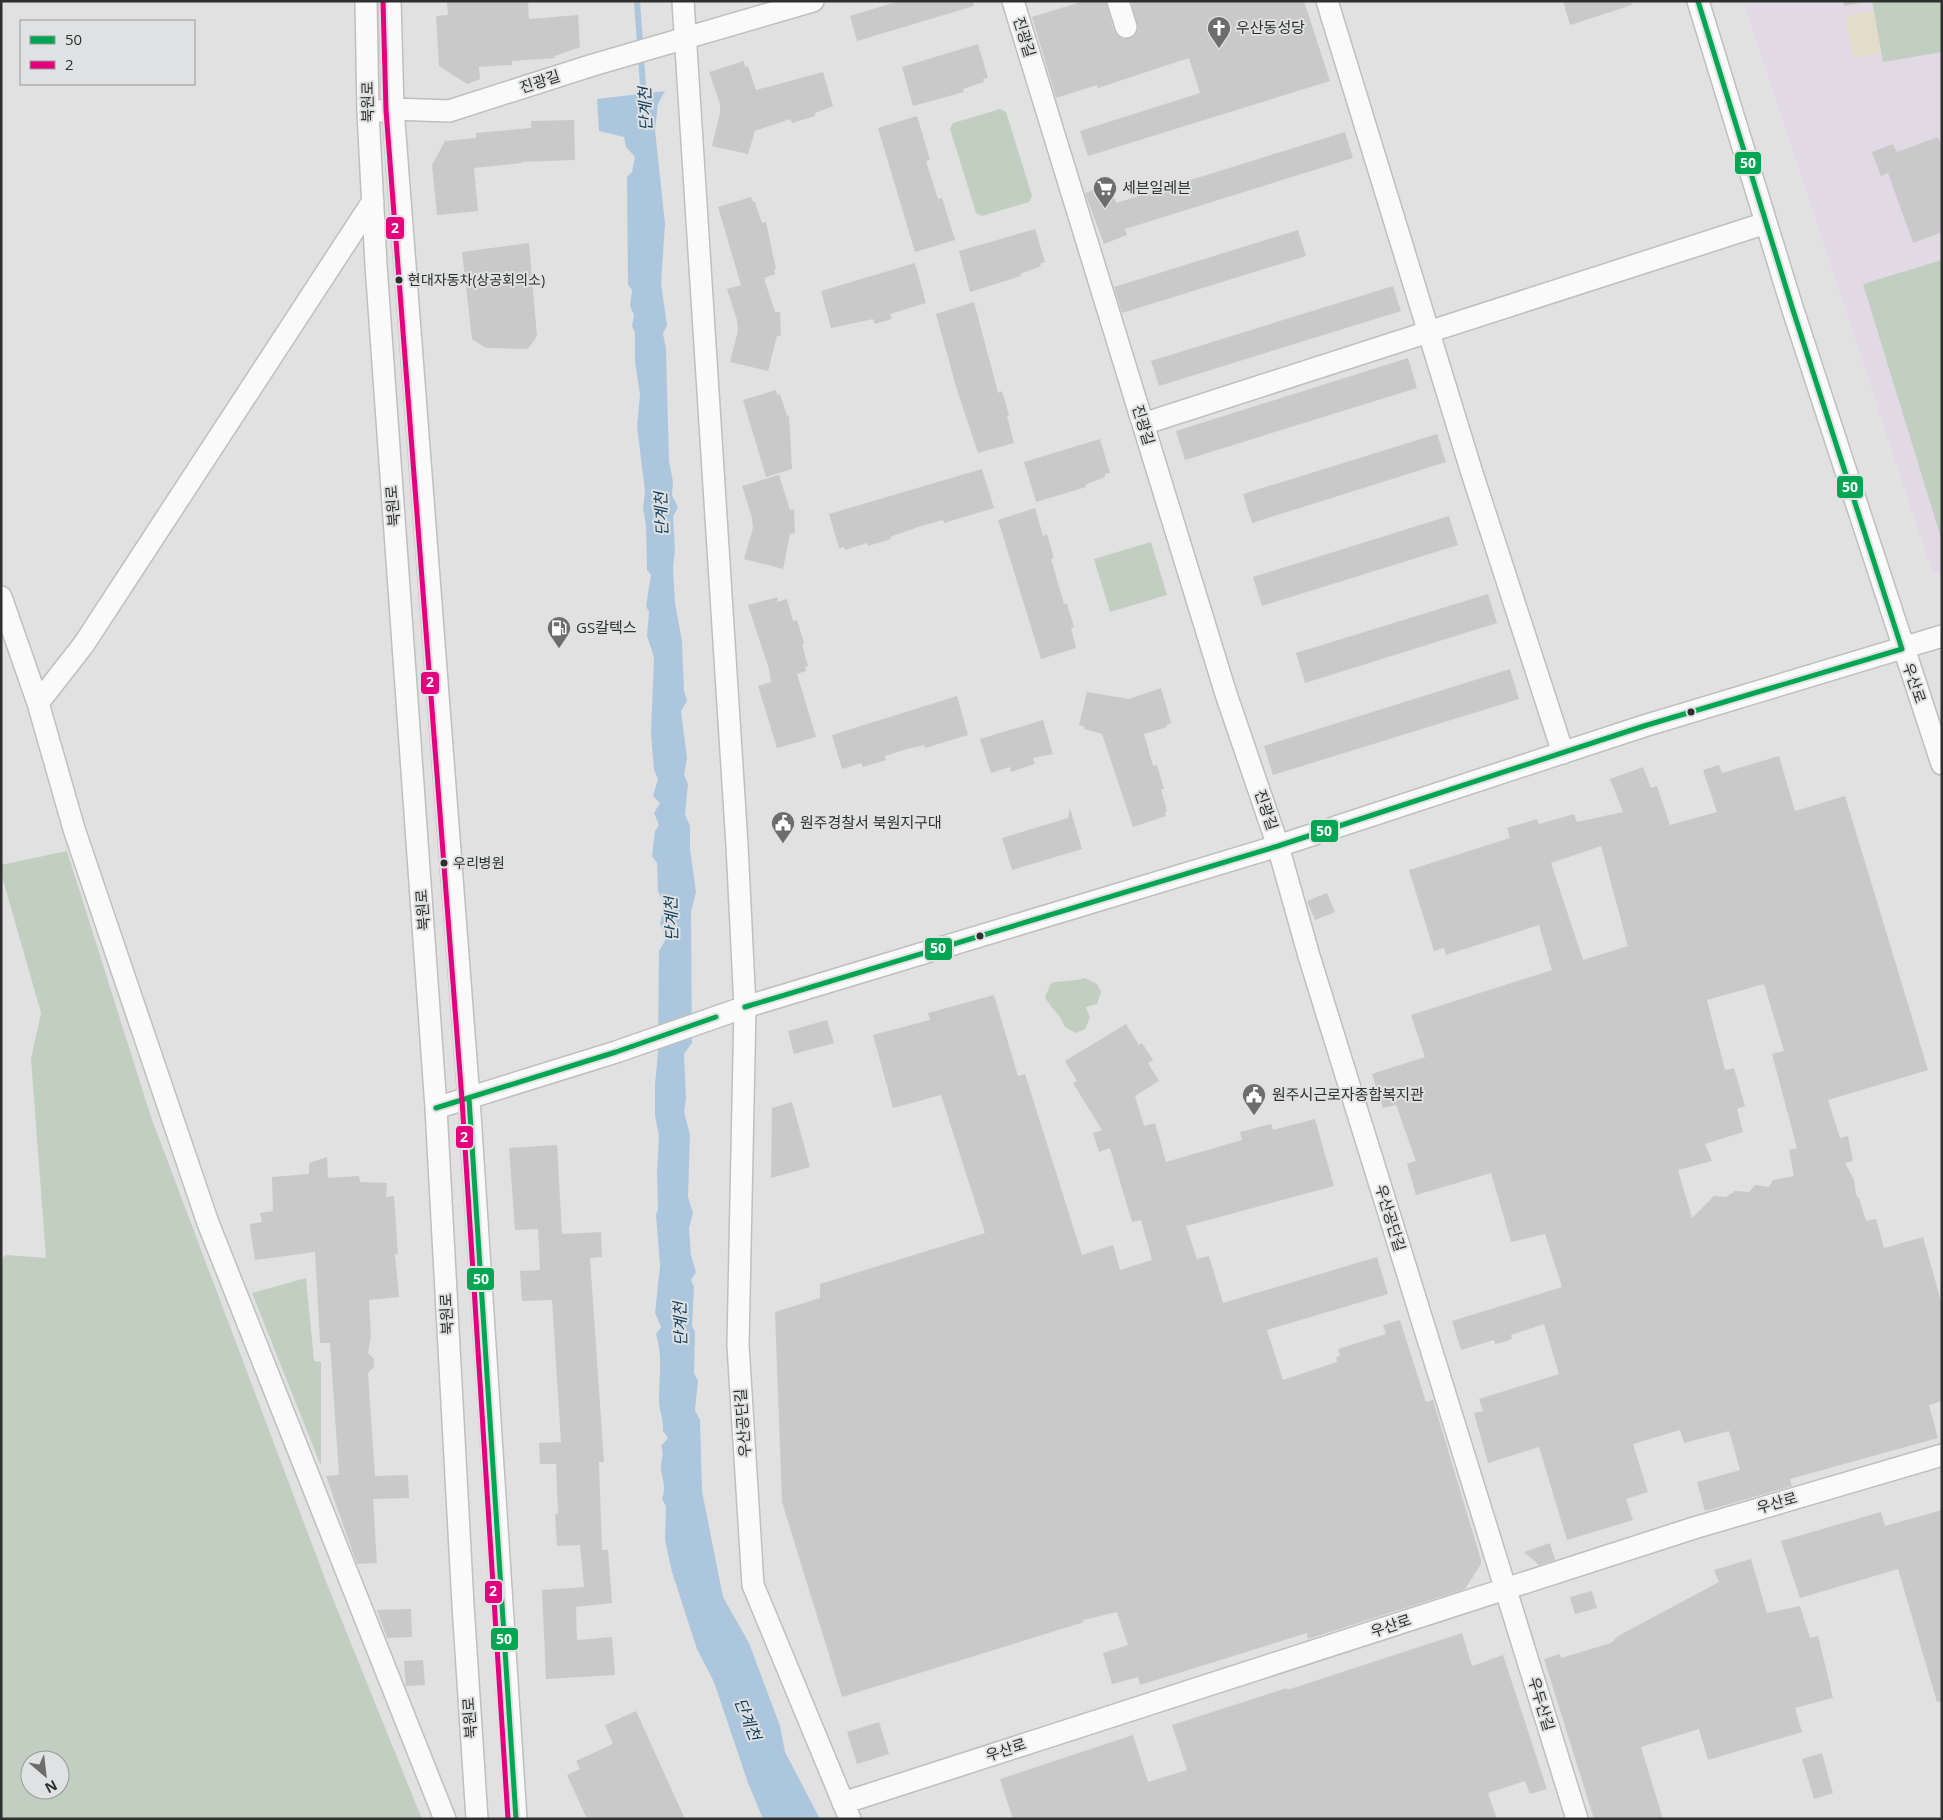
<svg xmlns="http://www.w3.org/2000/svg" width="1943" height="1820" font-family="'Open Sans','Noto Sans KR',sans-serif">
  <rect width="100%" height="100%" fill="#e1e1e1"/>
  <path fill="#e1d9e3" d="M 1743,1 L 1942,1 L 1942,571 L 1933,574 Z"/>
  <path fill="#c1cfc1" fill-rule="evenodd" d="M 1843,1 L 1942,1 L 1942,52 L 1883,62 L 1872,1 L 1844,6 Z
    M 1000,109 L 1006,112 L 1032,196 L 1029,202 L 982,216 L 976,213 L 950,129 L 953,123 Z
    M 1942,260 L 1942,541 L 1863,284 Z
    M 1151,542 L 1167,595 L 1110,612 L 1094,559 Z
    M 67,851 L 151,1117 L 327,1584 L 422,1819 L 1,1819 L 1,1258 L 7,1255 L 46,1258 L 31,1059 L 41,1013 L 1,873 L 1,865 ZM 30,1760 L 60,1760 L 60,1790 L 30,1790 Z
    M 1085,978 L 1097,984 L 1101,992 L 1097,1004 L 1086,1007 L 1090,1018 L 1085,1029 L 1075,1033 L 1064,1026 C 1060,1013 1051,1009 1045,997 L 1051,983 C 1063,980 1074,982 1085,978 Z
    M 306,1278 L 314,1361 L 321,1362 L 321,1466 L 252,1293 Z"/>
  <path fill="#e2dcc8" d="M 1874,11 L 1881,53 L 1853,58 L 1846,16 Z"/>
  <path fill="#acc7dd" d="M 665,91 L 658,104 L 655,130 L 665,224 L 661,284 L 667,325 L 663,334 L 666,349 L 669,461 L 673,482 L 672,495 L 678,507 L 673,517 L 675,549 L 673,569 L 675,603 L 682,641 L 684,691 L 687,701 L 681,711 L 687,758 L 684,775 L 688,784 L 685,815 L 690,826 L 690,849 L 696,892 L 691,912 L 692,1043 L 684,1054 L 686,1099 L 684,1112 L 690,1135 L 688,1197 L 693,1213 L 689,1228 L 691,1255 L 696,1272 L 691,1280 L 694,1287 L 692,1326 L 695,1332 L 694,1373 L 698,1381 L 695,1410 L 700,1420 L 702,1491 L 723,1597 L 749,1643 L 780,1726 L 785,1752 L 820,1819 L 763,1819 L 748,1783 L 714,1682 L 697,1649 L 672,1572 L 665,1540 L 666,1506 L 662,1499 C 666,1487 663,1482 661,1470 C 660,1461 665,1455 661,1446 L 668,1438 L 663,1431 C 664,1419 659,1412 659,1400 C 659,1378 663,1356 656,1334 L 661,1327 L 655,1313 L 660,1266 L 656,1214 L 658,1210 L 657,1172 L 659,1136 L 655,1116 L 655,1084 L 658,1053 L 659,951 L 667,937 L 660,924 L 664,903 L 658,891 L 657,863 L 652,856 L 655,831 L 659,825 L 654,813 L 660,803 L 653,796 L 658,779 L 654,770 L 651,733 L 654,657 L 647,636 L 649,612 L 646,606 L 651,575 L 647,570 L 646,526 L 643,508 L 645,491 L 637,427 L 640,394 L 635,362 L 635,333 L 632,326 L 634,315 L 630,306 L 632,290 L 628,284 L 627,177 L 632,172 L 635,157 L 626,147 L 624,137 L 599,131 L 597,99 Z"/>
  <g fill="none" stroke-linecap="round" stroke-linejoin="round">
    <path stroke="#acc7dd" stroke-width="6" d="M 637,1 L 644,100"/>
  </g>
  <path fill="#c9c9c9" fill-rule="evenodd" d="M 447,1 L 528,1 L 529,19 L 578,15 L 580,47 L 555,56 L 555,58 L 512,61 L 512,65 L 479,67 L 480,79 L 467,84 L 439,66 L 436,16 L 448,15 Z
    M 899,1 L 973,1 L 974,6 L 857,41 L 850,16 Z
    M 1084,1 L 1106,1 L 1114,31 L 1118,36 L 1124,39 L 1135,36 L 1138,29 L 1131,1 L 1304,1 L 1330,81 L 1088,156 L 1080,131 L 1200,93 L 1189,58 L 1098,88 L 1097,85 L 1056,98 L 1032,17 Z
    M 1563,1 L 1631,1 L 1632,5 L 1570,25 Z
    M 978,44 L 988,78 L 983,79 L 984,82 L 963,89 L 964,92 L 913,106 L 902,67 Z
    M 744,61 L 745,67 L 748,66 L 756,90 L 823,72 L 833,106 L 815,113 L 815,116 L 792,123 L 790,119 L 755,131 L 748,154 L 712,146 L 720,113 L 720,104 L 709,72 Z
    M 917,116 L 930,160 L 926,161 L 938,199 L 942,198 L 955,240 L 915,252 L 878,128 Z
    M 574,120 L 575,160 L 522,162 L 522,163 L 474,168 L 478,211 L 437,215 L 432,165 L 445,141 L 476,138 L 476,133 L 531,128 L 531,121 Z
    M 1345,132 L 1353,158 L 1125,229 L 1127,235 L 1104,244 L 1085,193 L 1109,184 L 1116,203 Z
    M 1938,137 L 1942,146 L 1942,232 L 1913,243 L 1888,173 L 1881,176 L 1872,152 L 1893,144 L 1897,152 Z
    M 751,197 L 753,202 L 755,202 L 762,223 L 766,222 L 776,269 L 774,269 L 775,274 L 764,278 L 775,312 L 780,312 L 781,336 L 777,336 L 768,371 L 730,362 L 738,331 L 737,320 L 727,289 L 741,285 L 718,207 Z
    M 1035,229 L 1045,262 L 1040,264 L 1041,266 L 1020,274 L 1021,276 L 970,292 L 959,251 Z
    M 1298,230 L 1306,256 L 1122,313 L 1114,287 Z
    M 529,243 L 537,336 L 528,349 L 486,348 L 472,339 L 462,252 Z
    M 915,263 L 926,303 L 890,314 L 892,319 L 875,324 L 873,319 L 831,328 L 821,291 Z
    M 1393,286 L 1401,311 L 1159,386 L 1151,361 Z
    M 974,302 L 995,381 L 998,393 L 1002,391 L 1009,415 L 1007,416 L 1014,443 L 978,453 L 957,390 L 936,314 Z
    M 1408,358 L 1417,388 L 1185,460 L 1176,431 Z
    M 776,390 L 777,395 L 780,394 L 787,416 L 789,415 L 792,469 L 766,477 L 743,400 Z
    M 1437,434 L 1446,462 L 1252,523 L 1243,494 Z
    M 1100,439 L 1110,473 L 1105,474 L 1105,477 L 1085,485 L 1086,487 L 1036,502 L 1024,462 Z
    M 982,469 L 994,508 L 944,523 L 943,520 L 921,526 L 890,537 L 891,539 L 868,546 L 867,543 L 845,550 L 844,547 L 839,548 L 829,514 Z
    M 779,475 L 790,510 L 794,509 L 795,533 L 790,534 L 783,569 L 744,559 L 753,528 L 752,518 L 742,486 Z
    M 1035,508 L 1043,536 L 1047,534 L 1054,558 L 1051,559 L 1064,604 L 1067,604 L 1074,627 L 1071,628 L 1076,648 L 1041,659 L 998,520 Z
    M 1449,516 L 1458,545 L 1262,606 L 1253,577 Z
    M 1488,594 L 1497,623 L 1305,683 L 1296,653 Z
    M 778,597 L 777,602 L 787,599 L 793,621 L 797,620 L 804,643 L 802,644 L 808,666 L 805,667 L 806,671 L 797,674 L 816,737 L 777,748 L 758,686 L 771,682 L 769,669 L 748,605 Z
    M 1510,669 L 1519,699 L 1273,775 L 1264,746 Z
    M 1161,688 L 1171,723 L 1166,725 L 1167,727 L 1144,734 L 1153,766 L 1157,765 L 1164,789 L 1161,789 L 1167,811 L 1165,812 L 1166,816 L 1133,827 L 1102,734 L 1084,729 L 1085,727 L 1079,725 L 1087,692 L 1129,699 Z
    M 957,696 L 968,735 L 925,748 L 924,745 L 907,749 L 885,756 L 886,760 L 863,767 L 861,763 L 842,769 L 832,735 Z
    M 1043,720 L 1053,754 L 1033,758 L 1035,764 L 1011,772 L 1010,767 L 991,773 L 980,739 Z
    M 1779,756 L 1795,811 L 1845,796 L 1928,1070 L 1828,1100 L 1840,1138 L 1848,1136 L 1853,1161 L 1845,1163 L 1854,1180 L 1856,1195 L 1859,1198 L 1866,1221 L 1876,1219 L 1884,1248 L 1923,1237 L 1942,1305 L 1942,1401 L 1929,1405 L 1938,1438 L 1790,1479 L 1792,1486 L 1705,1511 L 1697,1482 L 1740,1470 L 1729,1431 L 1684,1443 L 1680,1430 L 1633,1444 L 1648,1492 L 1626,1499 L 1633,1520 L 1567,1540 L 1539,1447 L 1488,1463 L 1474,1413 L 1483,1411 L 1479,1399 L 1559,1374 L 1544,1324 L 1511,1335 L 1512,1339 L 1504,1342 L 1495,1344 L 1494,1340 L 1461,1350 L 1452,1321 L 1562,1287 L 1545,1234 L 1511,1242 L 1491,1173 L 1416,1195 L 1407,1164 L 1416,1161 L 1396,1105 L 1383,1108 L 1372,1074 L 1425,1057 L 1411,1015 L 1552,970 L 1539,925 L 1446,955 L 1444,948 L 1434,951 L 1409,870 L 1510,838 L 1507,828 L 1537,819 L 1539,824 L 1574,814 L 1577,822 L 1623,812 L 1610,779 L 1643,767 L 1651,788 L 1657,786 L 1670,825 L 1717,812 L 1703,770 L 1719,765 L 1722,773 ZM 1601,846 L 1628,946 L 1583,960 L 1551,863 ZM 1764,984 L 1784,1051 L 1772,1054 L 1797,1148 L 1789,1150 L 1794,1176 L 1773,1180 L 1769,1187 L 1755,1185 L 1749,1192 L 1735,1191 L 1726,1197 L 1714,1196 L 1692,1218 L 1678,1170 L 1712,1161 L 1705,1144 L 1743,1132 L 1737,1109 L 1745,1106 L 1734,1068 L 1725,1070 L 1707,1000 Z
    M 1070,808 L 1082,849 L 1012,870 L 1002,838 L 1068,818 Z
    M 1327,893 L 1335,912 L 1315,920 L 1307,901 Z
    M 994,995 L 1018,1076 L 1025,1074 L 1082,1255 L 1113,1245 L 1120,1270 L 1152,1260 L 1141,1220 L 1132,1222 L 1110,1148 L 1099,1152 L 1093,1133 L 1102,1130 L 1073,1083 L 1077,1081 L 1065,1061 L 1126,1024 L 1139,1045 L 1142,1043 L 1153,1060 L 1148,1063 L 1159,1081 L 1135,1096 L 1144,1126 L 1155,1123 L 1166,1162 L 1242,1140 L 1240,1132 L 1271,1124 L 1273,1130 L 1315,1119 L 1334,1186 L 1186,1226 L 1197,1259 L 1209,1256 L 1223,1303 L 1377,1257 L 1388,1294 L 1267,1330 L 1283,1380 L 1337,1362 L 1336,1357 L 1340,1356 L 1338,1349 L 1386,1334 L 1383,1325 L 1400,1320 L 1426,1402 L 1433,1400 L 1481,1560 L 1481,1564 L 1465,1589 L 1308,1639 L 1307,1633 L 1140,1685 L 1138,1677 L 1112,1684 L 1103,1653 L 1128,1645 L 1117,1612 L 1083,1620 L 1084,1622 L 842,1697 L 782,1502 L 775,1312 L 820,1298 L 820,1284 L 985,1233 L 941,1095 L 893,1108 L 873,1035 L 930,1020 L 928,1013 Z
    M 827,1020 L 834,1043 L 794,1054 L 788,1031 Z
    M 792,1102 L 810,1167 L 771,1178 L 772,1108 Z
    M 557,1145 L 562,1234 L 601,1232 L 602,1257 L 590,1258 L 604,1462 L 599,1462 L 602,1550 L 608,1550 L 612,1603 L 576,1607 L 577,1640 L 612,1637 L 615,1675 L 546,1679 L 542,1590 L 584,1587 L 580,1545 L 557,1546 L 555,1514 L 558,1514 L 556,1464 L 540,1464 L 539,1443 L 561,1442 L 552,1300 L 522,1301 L 520,1271 L 540,1270 L 538,1229 L 515,1230 L 509,1148 Z
    M 327,1157 L 328,1178 L 359,1176 L 360,1182 L 387,1183 L 386,1197 L 394,1196 L 398,1254 L 395,1254 L 399,1297 L 369,1300 L 371,1336 L 368,1353 L 374,1359 L 374,1367 L 368,1373 L 375,1476 L 408,1475 L 409,1498 L 373,1499 L 377,1563 L 357,1564 L 326,1476 L 339,1475 L 330,1343 L 320,1343 L 315,1252 L 255,1260 L 251,1234 L 250,1224 L 262,1222 L 260,1213 L 273,1211 L 272,1177 L 309,1174 L 309,1163 Z
    M 1942,1510 L 1942,1701 L 1937,1702 L 1898,1569 L 1800,1598 L 1781,1541 L 1881,1512 L 1885,1526 Z
    M 1550,1543 L 1555,1560 L 1539,1565 L 1524,1552 Z
    M 1751,1559 L 1767,1613 L 1800,1606 L 1810,1638 L 1818,1636 L 1833,1698 L 1795,1708 L 1802,1732 L 1708,1760 L 1699,1729 L 1641,1747 L 1663,1819 L 1594,1819 L 1544,1659 L 1560,1654 L 1561,1658 L 1611,1643 L 1618,1636 L 1719,1582 L 1714,1570 Z
    M 1592,1591 L 1597,1608 L 1575,1614 L 1570,1597 Z
    M 411,1609 L 412,1637 L 387,1638 L 377,1610 Z
    M 1462,1633 L 1472,1666 L 1503,1655 L 1547,1789 L 1530,1794 L 1525,1781 L 1488,1793 L 1497,1819 L 1013,1819 L 1000,1779 L 1133,1735 L 1148,1782 L 1187,1770 L 1172,1725 L 1287,1688 L 1287,1690 Z
    M 423,1660 L 425,1685 L 406,1686 L 404,1661 Z
    M 636,1711 L 685,1819 L 587,1819 L 567,1775 L 580,1769 L 576,1761 L 613,1744 L 605,1725 Z
    M 879,1722 L 889,1754 L 857,1764 L 847,1732 Z
    M 1822,1753 L 1833,1793 L 1814,1799 L 1802,1759 Z"/>
  <g fill="none" stroke-linecap="round" stroke-linejoin="round">
    <g stroke="#bebfbf" stroke-width="24">
      <path id="minor" d="M 366,1 L 368,113 L 376,265 L 436,1108 L 463,1605 L 477,1819
        M 390,1 L 393,109 L 469,1099 L 516,1819
        M 683,1 L 737,845 L 745,1007 L 738,1345 L 753,1585 L 850,1819
        M 1013,1 L 1226,694 L 1278,846 L 1309,956 L 1577,1819
        M 1118,1 L 1126,27
        M 1327,1 L 1472,473 L 1563,753
        M 1698,1 L 1792,307 L 1942,764
        M 380,111 L 393,109 L 449,111 L 593,65 L 813,1
        M 373,201 L 84,644 L 38,703 L 74,829 L 208,1223 L 445,1819
        M 1143,424 L 1766,223
        M 1,597 L 38,703
        M 436,1108 L 616,1052 L 745,1007 L 1278,846 L 1644,726 L 1942,636
        M 843,1803 L 1694,1528 L 1942,1455"/>
    </g>
    <use href="#minor" stroke="#fafafa" stroke-width="21"/>
    <g stroke="#e0e1e2" stroke-width="9">
      <path id="bus-1" d="M 1698,1 L 1792,307 L 1902,649
        M 745,1007 L 1278,846 L 1644,726 L 1902,649
        M 469,1099 L 516,1819
        M 436,1108 L 616,1052 L 716,1017"/>
    </g>
    <g stroke="#e0e1e2" stroke-width="9">
      <path id="bus-2" d="M 383,1 L 386,110 L 462,1100 L 508,1819"/>
    </g>
    <use href="#bus-1" stroke="#00a651" stroke-width="5"/>
    <use href="#bus-2" stroke="#e5007d" stroke-width="5"/>
  </g>
  <defs>
    <g id="church-pin" transform="scale(1.25)"><path d="M0 17L-7.5 6A9.5 9.5 0 1 1 7.5 6Z" fill="#6d6d6d" stroke="#e0e1e2"/><path d="M-1.2-6h2.4v3.5h3.3v2.4h-3.3V6h-2.4V-.1h-3.3v-2.4h3.3Z" fill="#fff"/></g>
    <g id="supermarket-pin" transform="scale(1.25)"><path d="M0 17L-7.5 6A9.5 9.5 0 1 1 7.5 6Z" fill="#6d6d6d" stroke="#e0e1e2"/><path d="M-6-5.5h2.5l.6 2H6L4.5 2H-2.5L-4.4-4H-6ZM-1.5 3.2a1.3 1.3 0 1 0 .1 0ZM3 3.2a1.3 1.3 0 1 0 .1 0Z" fill="#fff"/></g>
    <g id="fuel-pin" transform="scale(1.25)"><path d="M0 17L-7.5 6A9.5 9.5 0 1 1 7.5 6Z" fill="#6d6d6d" stroke="#e0e1e2"/><path d="M-5.5-6h7V0h2V4h1.3V-2.5L3-4.5l.8-.8L6-3V5H2.5V1h-1V6h-7ZM-4.2-4.7v3.2H.2V-4.7Z" fill="#fff"/></g>
    <g id="civic-pin" transform="scale(1.25)"><path d="M0 17L-7.5 6A9.5 9.5 0 1 1 7.5 6Z" fill="#6d6d6d" stroke="#e0e1e2"/><path d="M-.6-6.5H3V-4.5H.6V-3L4-1V1h2V6H-6V1h2V-1L-.6-3ZM-1.2 2.5V6h2.4V2.5Z" fill="#fff"/></g>
  </defs>
  <g fill-rule="evenodd">
    <use href="#church-pin" x="1219" y="28"/>
    <use href="#supermarket-pin" x="1105" y="188"/>
    <use href="#fuel-pin" x="559" y="628"/>
    <use href="#civic-pin" x="783" y="823"/>
    <use href="#civic-pin" x="1254" y="1095"/>
  </g>
  <g fill="#2e2f2f" stroke="#e0e1e2" stroke-width="2">
    <circle cx="399" cy="280" r="4.5"/>
    <circle cx="1691" cy="712" r="4.5"/>
    <circle cx="444" cy="863" r="4.5"/>
    <circle cx="980" cy="936" r="4.5"/>
  </g>
  <g text-anchor="middle" stroke-width="4" stroke-linejoin="round" paint-order="stroke">
    <g font-size="14" fill="#2e2f2f" stroke="#e0e1e2" text-anchor="start">
      <text x="408" y="285">현대자동차(상공회의소)</text>
      <text x="453" y="868">우리병원</text>
    </g>
    <g font-size="15" fill="#2e2f2f" stroke="#e0e1e2" text-anchor="start">
      <text x="1236" y="33">우산동성당</text>
      <text x="1122" y="193">세븐일레븐</text>
      <text x="576" y="633">GS칼텍스</text>
      <text x="800" y="828">원주경찰서 북원지구대</text>
      <text x="1272" y="1100">원주시근로자종합복지관</text>
    </g>
    <g font-size="15" fill="#2e2f2f" stroke="#e0e1e2">
      <text transform="translate(1024 37) rotate(73)" y="5">진광길</text>
      <text transform="translate(540 82) rotate(-18)" y="5">진광길</text>
      <text transform="translate(368 102) rotate(-91)" y="5">북원로</text>
      <text transform="translate(1143 425) rotate(73)" y="5">진광길</text>
      <text transform="translate(393 506) rotate(-94)" y="5">북원로</text>
      <text transform="translate(1914 683) rotate(71)" y="5">우산로</text>
      <text transform="translate(1266 810) rotate(71)" y="5">진광길</text>
      <text transform="translate(423 910) rotate(-94)" y="5">북원로</text>
      <text transform="translate(1390 1218) rotate(73)" y="5">우산공단길</text>
      <text transform="translate(447 1314) rotate(-93)" y="5">북원로</text>
      <text transform="translate(743 1423) rotate(-94)" y="5">우산공단길</text>
      <text transform="translate(1777 1503) rotate(-16)" y="5">우산로</text>
      <text transform="translate(1391 1626) rotate(-18)" y="5">우산로</text>
      <text transform="translate(1541 1704) rotate(73)" y="5">우두산길</text>
      <text transform="translate(470 1718) rotate(-94)" y="5">북원로</text>
      <text transform="translate(1006 1750) rotate(-18)" y="5">우산로</text>
    </g>
    <g font-size="16" font-style="italic" fill="#0b3a59" stroke="#e0e1e2">
      <text transform="translate(645 109) rotate(-92)" y="6">단계천</text>
      <text transform="translate(661 514) rotate(-92)" y="6">단계천</text>
      <text transform="translate(671 919) rotate(-91)" y="6">단계천</text>
      <text transform="translate(680 1324) rotate(-91)" y="6">단계천</text>
      <text transform="translate(748 1719) rotate(68)" y="6">단계천</text>
    </g>
  </g>
  <g stroke="#e0e1e2" stroke-width="2">
    <rect x="1734" y="151" width="28" height="24" rx="5" fill="#00a651"/>
    <rect x="385" y="216" width="20" height="24" rx="5" fill="#e5007d"/>
    <rect x="1836" y="475" width="28" height="24" rx="5" fill="#00a651"/>
    <rect x="420" y="671" width="20" height="24" rx="5" fill="#e5007d"/>
    <rect x="1310" y="819" width="29" height="24" rx="5" fill="#00a651"/>
    <rect x="924" y="937" width="29" height="24" rx="5" fill="#00a651"/>
    <rect x="455" y="1125" width="19" height="24" rx="5" fill="#e5007d"/>
    <rect x="466" y="1267" width="29" height="24" rx="5" fill="#00a651"/>
    <rect x="484" y="1580" width="19" height="24" rx="5" fill="#e5007d"/>
    <rect x="490" y="1627" width="29" height="24" rx="5" fill="#00a651"/>
  </g>
  <g font-size="14" text-anchor="middle" font-weight="bold" fill="#fff">
    <text x="1748" y="168">50</text>
    <text x="395" y="233">2</text>
    <text x="1850" y="492">50</text>
    <text x="430" y="687">2</text>
    <text x="1324" y="836">50</text>
    <text x="938" y="953">50</text>
    <text x="464" y="1142">2</text>
    <text x="481" y="1284">50</text>
    <text x="493" y="1596">2</text>
    <text x="504" y="1644">50</text>
  </g>
  <rect width="1943" height="1820" fill="none" stroke="#2e2f2f" stroke-width="5"/>
  <rect x="20" y="20" width="175" height="65" fill="#e0e1e2" stroke="#999a9a"/>
  <rect x="30" y="36" width="25" height="8" fill="#00a651" stroke="#999a9a"/>
  <text x="65" y="45" font-size="15" fill="#2e2f2f">50</text>
  <rect x="30" y="61" width="25" height="8" fill="#e5007d" stroke="#999a9a"/>
  <text x="65" y="70" font-size="15" fill="#2e2f2f">2</text>
  <g transform="translate(45 1775) rotate(152)"><circle r="24" fill="#e0e1e2" stroke="#999a9a"/>
  <path d="M0-4L9 19L0 12L-9 19Z" fill="#6d6d6d"/>
  <text y="-8" font-size="14" font-weight="bold" text-anchor="middle" fill="#2e2f2f">N</text>
  </g>
</svg>
